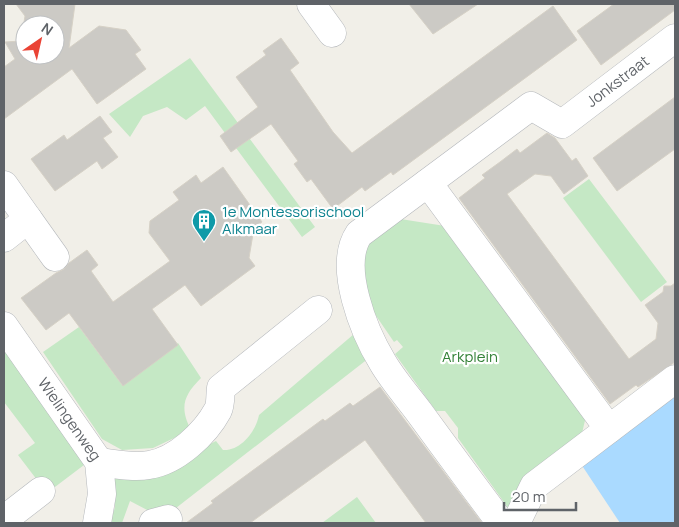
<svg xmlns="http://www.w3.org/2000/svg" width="679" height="527" font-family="Manrope,sans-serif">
  <rect width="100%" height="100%" fill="#f1efe8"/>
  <path fill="#c5e8c5" d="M 190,58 L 315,227 L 302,237 L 205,106 L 186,120 L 167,107 L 143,116 L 130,137 L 109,114 Z
    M 589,179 L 667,282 L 641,302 L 563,198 Z
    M 394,218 L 445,226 L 586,416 L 580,442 L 511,512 L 458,438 L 458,428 L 445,411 L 436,411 L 395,354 L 403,347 L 397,340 L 394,342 L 370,307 L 360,251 Z
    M 79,327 L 122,385 L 178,343 L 201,378 C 184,395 179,407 191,430 L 153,448 L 122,450 L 102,439 L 43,352 Z
    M 354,334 L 369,358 L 167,515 L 151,512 L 130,501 L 122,523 L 110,523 L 115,507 L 114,477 L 194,452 L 216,441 L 223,450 C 241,451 256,431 259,415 Z
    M 4,345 L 77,450 L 84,465 L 47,493 L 18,455 L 35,443 L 4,402 Z
    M 357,497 L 376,523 L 322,523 Z"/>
  <path fill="#aadaff" d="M 675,395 L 675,523 L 620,523 L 581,464 Z"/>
  <path fill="#cccac5" stroke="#d6d1c6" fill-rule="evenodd" d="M 16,4 L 75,4 L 69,48 L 99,26 L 126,30 L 141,50 L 135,54 L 146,69 L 97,104 L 72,69 L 4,119 L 4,67 L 15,59 L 5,42 L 21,41 L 25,16 ZM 25,25 L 55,25 L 55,55 L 25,55 Z
    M 409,4 L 478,4 L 433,34 Z
    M 614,4 L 675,4 L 675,10 L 601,65 L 577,31 Z
    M 553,6 L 577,40 L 393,175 L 391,172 L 365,191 L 362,187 L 333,209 L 311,179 L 307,182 L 294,164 L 298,161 L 271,124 L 231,152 L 220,136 L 258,107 L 236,77 L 266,55 L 263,51 L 281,38 L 299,63 L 290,70 L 333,132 L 352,153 Z
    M 675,97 L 675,149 L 617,191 L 593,158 Z
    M 100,116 L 112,132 L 103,138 L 118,157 L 102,169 L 97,161 L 55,191 L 31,159 L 64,135 L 67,140 Z
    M 547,133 L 555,138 L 572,161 L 576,158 L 588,176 L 564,194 L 551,176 L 535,174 L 507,194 L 629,359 L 656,339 L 658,323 L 645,305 L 663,292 L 664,286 L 671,286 L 675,283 L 675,362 L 638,387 L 636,385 L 610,404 L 459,198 L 485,178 L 482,175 L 500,162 L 517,149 L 520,153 Z
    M 223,167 L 262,222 L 254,228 L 249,258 L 255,266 L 201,306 L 185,285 L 152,309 L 178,345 L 123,386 L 69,313 L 46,330 L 21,298 L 56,273 L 64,269 L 69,263 L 87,250 L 98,265 L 91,271 L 113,302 L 170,261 L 149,233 L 150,221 L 179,200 L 173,192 L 196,175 L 201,183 Z
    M 380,387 L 482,523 L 426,523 L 365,440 L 250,523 L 186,523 L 213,503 L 211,501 L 323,419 L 325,421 L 350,403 L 353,406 Z"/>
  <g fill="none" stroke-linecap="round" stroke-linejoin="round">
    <g stroke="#b5b8bc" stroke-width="29">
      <g id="street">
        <path d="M 311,4 L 332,33"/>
        <path d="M 428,183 L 609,429"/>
        <path d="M 4,185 L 28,219 L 4,238"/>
        <path d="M 28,219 L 55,257"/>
        <path id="s1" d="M 4,326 L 99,462 L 102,494 L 97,523"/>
        <path d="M 99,462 C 115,464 133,468 149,465 C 176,461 205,434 218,410 C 221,404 220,394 221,388 L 318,310"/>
        <path d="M 10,515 L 41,491"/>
        <path d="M 153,523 L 168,519"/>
        <path id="s2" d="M 501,523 C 473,486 446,449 419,412 C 407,396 393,380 383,363 C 364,332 337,266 359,234 L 531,106 L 562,124 L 675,38"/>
        <path d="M 516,523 L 534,486 L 675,379"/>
      </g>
    </g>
    <use href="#street" stroke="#fff" stroke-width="28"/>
  </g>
  <defs>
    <g id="building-pin" transform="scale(1.25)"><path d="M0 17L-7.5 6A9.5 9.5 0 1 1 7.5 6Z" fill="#0f9aa8" stroke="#fff"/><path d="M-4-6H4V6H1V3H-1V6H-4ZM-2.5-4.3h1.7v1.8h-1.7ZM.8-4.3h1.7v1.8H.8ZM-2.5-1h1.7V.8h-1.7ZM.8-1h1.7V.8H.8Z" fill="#fff"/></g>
  </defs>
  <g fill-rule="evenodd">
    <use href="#building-pin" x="204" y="221"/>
  </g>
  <g text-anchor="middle" stroke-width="4.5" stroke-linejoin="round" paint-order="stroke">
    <g font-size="15" fill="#5f6368" stroke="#fff">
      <text dy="5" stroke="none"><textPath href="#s2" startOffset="656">Jonkstraat</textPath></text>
      <text dy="5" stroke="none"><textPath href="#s1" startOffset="114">Wielingenweg</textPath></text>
    </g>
    <g font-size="15" fill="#0d838f" stroke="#fff" text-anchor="start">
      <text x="222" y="217">1e Montessorischool<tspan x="222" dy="17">Alkmaar</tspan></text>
    </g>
    <g font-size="15" fill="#348238" stroke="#fff">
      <text x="470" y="362">Arkplein</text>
    </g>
  </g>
  <rect width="679" height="527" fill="none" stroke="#5f6368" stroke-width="10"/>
  <g transform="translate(40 40) rotate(34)"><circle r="24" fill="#ffffff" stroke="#bfc1c3"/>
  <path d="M0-4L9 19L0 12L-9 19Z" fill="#ea4335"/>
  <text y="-8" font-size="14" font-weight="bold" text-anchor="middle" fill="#5f6368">N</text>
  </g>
  <path d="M504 502v8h72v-8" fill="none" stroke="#5f6368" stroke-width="2.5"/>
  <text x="512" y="502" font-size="15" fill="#5f6368" stroke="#ffffff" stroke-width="4" paint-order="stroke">20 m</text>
</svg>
